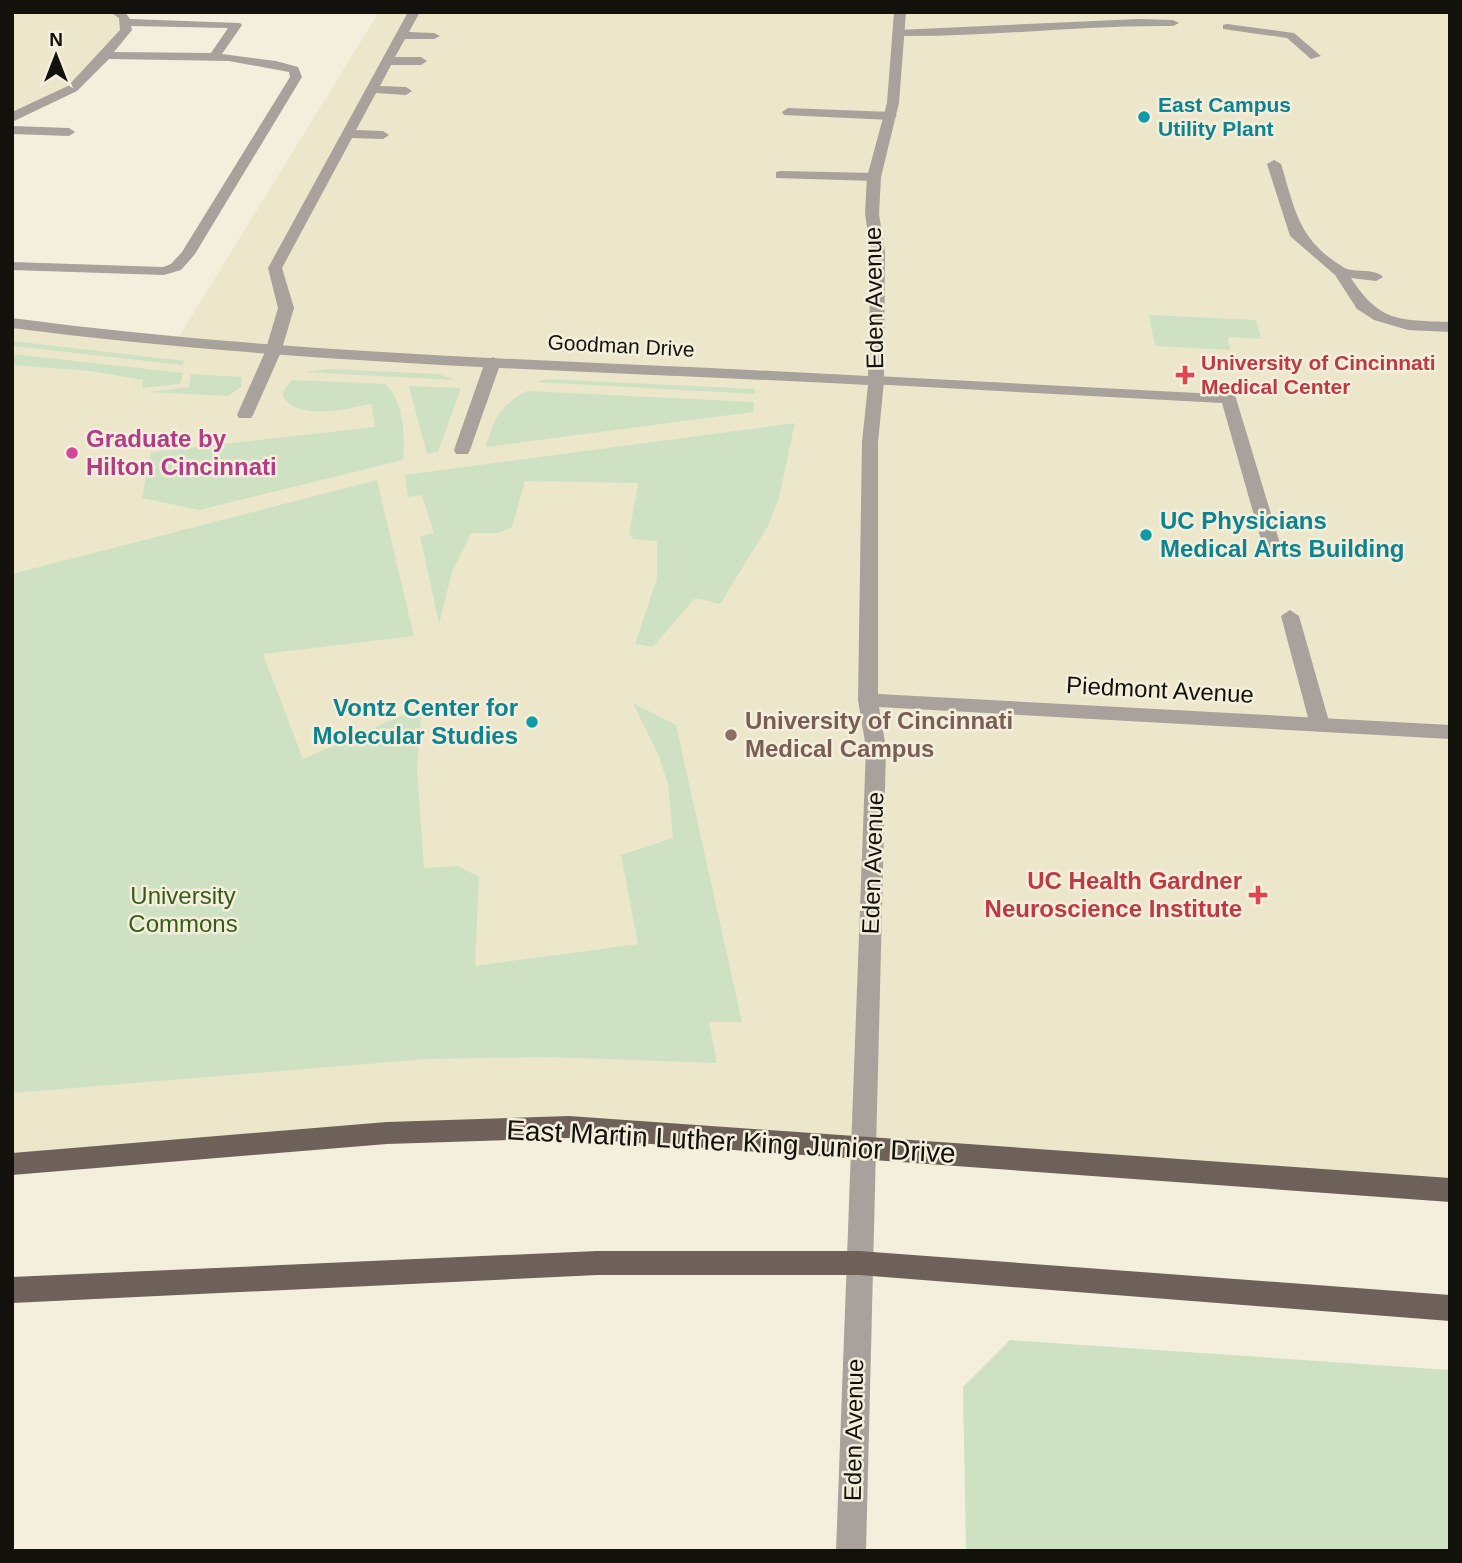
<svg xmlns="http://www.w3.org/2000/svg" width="1462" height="1563" font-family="Helvetica,sans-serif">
  <rect width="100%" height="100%" fill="#f4efdc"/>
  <path fill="#ece6cb" d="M 12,12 L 115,12 L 124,16 L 126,30 L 82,82 L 12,118 Z
    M 379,12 L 1450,12 L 1450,1190 L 569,1127 L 12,1164 L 12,323 L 175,343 Z"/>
  <path fill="#cee2c3" d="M 1149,315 L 1256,320 L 1261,339 L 1228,337 L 1230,350 L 1155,346 Z
    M 12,341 L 185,361 L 182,365 L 12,346 Z
    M 12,354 L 183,373 L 180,384 L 142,388 L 143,380 L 91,371 L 12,365 Z
    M 328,369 L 439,374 L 454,380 L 304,372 Z
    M 191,374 L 242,377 L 241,387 L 228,396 L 148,392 L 189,387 Z
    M 547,379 L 755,389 L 755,394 L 535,382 Z
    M 292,380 L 385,384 C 403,398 406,438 403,460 L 199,510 L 142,498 L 151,452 L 375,427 L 371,404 C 346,409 300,421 283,397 L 283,391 Z
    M 409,386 L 461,388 L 438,452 L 427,454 Z
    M 527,391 L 754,402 L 753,412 L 486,447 C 493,419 501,404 527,391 Z
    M 795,423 L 779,498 L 767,528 L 720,604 L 695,598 L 653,647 L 635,644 L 657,578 L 657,541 L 634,539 L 629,535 L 638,483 L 525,481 L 512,527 L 498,533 L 471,533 L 452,572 L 439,624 L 420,536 L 434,533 L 422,495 L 408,497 L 405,475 Z
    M 377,480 L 414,636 L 263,654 L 303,759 L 408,713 L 421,718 L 417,769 L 424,868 L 458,866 L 479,877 L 475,966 L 638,944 L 621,855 L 673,838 L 668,784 L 658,754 L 633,703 L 676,725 L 742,1022 L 709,1022 L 717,1063 L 547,1057 L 428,1059 L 12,1093 L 12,574 Z
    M 1010,1340 L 1450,1370 L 1450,1551 L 966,1551 L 963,1387 Z"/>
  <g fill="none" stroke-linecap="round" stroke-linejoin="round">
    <path fill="#a9a19c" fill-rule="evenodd" d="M 110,12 L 125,12 L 130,19 L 240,23 L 242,25 L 222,54 L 276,61 L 298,67 L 302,77 L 195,254 L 181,270 L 164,275 L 12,270 L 12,262 L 163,267 L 171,264 L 182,252 L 290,77 L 289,72 L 229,61 L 109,59 L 77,91 L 12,122 L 12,112 L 68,86 L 120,30 L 119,18 ZM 131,26 L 228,28 L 211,53 L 114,52 L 132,30 Z
      M 408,12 L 420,12 L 409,32 L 434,33 L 440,36 L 434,39 L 405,39 L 395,57 L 421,57 L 427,61 L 421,65 L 391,65 L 380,86 L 406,87 L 412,91 L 406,95 L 376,93 L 356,130 L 383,131 L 389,135 L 383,139 L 352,138 L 282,268 L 294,308 L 281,352 L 253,415 L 251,418 L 239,418 L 237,415 L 265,352 L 278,308 L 268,268 Z
      M 1139,19 L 1173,20 L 1179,23 L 1173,26 C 1081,25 990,37 898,36 L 892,33 L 898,30 Z
      M 1227,24 L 1294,33 L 1321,56 L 1311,59 L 1287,38 L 1223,29 L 1223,25 Z
      M 788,108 L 891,112 L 897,116 L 891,120 L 784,115 L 782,112 Z
      M 12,126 L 69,128 L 75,132 L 69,136 L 12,134 Z
      M 1274,160 L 1281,164 C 1295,209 1298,240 1343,267 C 1354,274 1373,267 1383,277 L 1376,281 L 1351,278 C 1380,323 1400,320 1450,322 L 1450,332 L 1408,330 L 1374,320 L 1357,309 L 1335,275 L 1290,236 L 1267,164 Z
      M 781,171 L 874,173 L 881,177 L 874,181 L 776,178 L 776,172 Z
      M 493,357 L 501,362 L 470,450 L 468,454 L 456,454 L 454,450 L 485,362 Z
      M 876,376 L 1235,395 L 1281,547 L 1272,552 L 1263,547 L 1222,403 L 870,384 L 868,381 Z
      M 1290,610 L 1299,616 L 1330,725 L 1320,732 L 1310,725 L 1281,616 Z"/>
    <path fill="#a9a19c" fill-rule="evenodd" d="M 894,12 L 906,12 L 899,103 L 881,177 L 879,214 L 885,252 L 884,381 L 878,442 L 878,694 L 1450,725 L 1450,739 L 879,707 L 886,748 L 866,1551 L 836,1551 L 866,748 L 858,700 L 862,442 L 868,385 C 582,370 296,365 12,328 L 12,318 C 296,356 582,360 868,376 L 871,252 L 865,214 L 867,177 L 887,103 Z"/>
    <path fill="#6e6159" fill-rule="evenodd" d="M 569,1116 L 1450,1178 L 1450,1202 L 569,1138 L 387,1144 L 12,1175 L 12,1153 L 387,1122 Z
      M 597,1251 L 859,1251 L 1450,1295 L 1450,1321 L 859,1275 L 597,1275 L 12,1303 L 12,1277 Z"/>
  </g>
  <g fill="#0f9aa8" stroke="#f4efdc" stroke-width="2.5">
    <circle cx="1144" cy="117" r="7"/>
    <circle cx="1146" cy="535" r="7"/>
    <circle cx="532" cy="722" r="7"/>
  </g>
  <g fill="#e0444e" stroke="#f4efdc" stroke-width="2.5">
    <path d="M1181.5 364.5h7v7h7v7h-7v7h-7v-7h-7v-7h7z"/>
    <path d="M1254.5 884.5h7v7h7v7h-7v7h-7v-7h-7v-7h7z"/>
  </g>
  <circle fill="#d1479c" stroke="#f4efdc" stroke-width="2.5" cx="72" cy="453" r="7"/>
  <circle fill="#8d6e63" stroke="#f4efdc" stroke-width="2.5" cx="731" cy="735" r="7"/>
  <g text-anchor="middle" stroke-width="5" stroke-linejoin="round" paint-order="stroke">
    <g font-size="21" font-weight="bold" fill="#0d838f" stroke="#f4efdc" text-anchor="start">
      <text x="1158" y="112">East Campus<tspan x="1158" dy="24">Utility Plant</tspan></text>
    </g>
    <g font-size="21" fill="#13110b" stroke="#f4efdc">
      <text transform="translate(621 346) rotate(3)" y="7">Goodman Drive</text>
    </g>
    <g font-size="21" font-weight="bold" fill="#be3a42" stroke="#f4efdc" text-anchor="start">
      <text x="1201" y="370">University of Cincinnati<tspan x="1201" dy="24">Medical Center</tspan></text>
    </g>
    <g font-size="24" fill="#13110b" stroke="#f4efdc">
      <text transform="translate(874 298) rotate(-91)" y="8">Eden Avenue</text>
      <text transform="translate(1160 690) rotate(3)" y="8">Piedmont Avenue</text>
      <text transform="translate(873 863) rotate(-88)" y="8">Eden Avenue</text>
      <text transform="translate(854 1430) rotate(-89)" y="8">Eden Avenue</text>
    </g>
    <g font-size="24" font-weight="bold" fill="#b23c85" stroke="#f4efdc" text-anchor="start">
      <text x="86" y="447">Graduate by<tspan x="86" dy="28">Hilton Cincinnati</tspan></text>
    </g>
    <g font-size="24" font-weight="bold" fill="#0d838f" stroke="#f4efdc" text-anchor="start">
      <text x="1160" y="529">UC Physicians<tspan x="1160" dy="28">Medical Arts Building</tspan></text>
      <text x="518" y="716" text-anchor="end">Vontz Center for<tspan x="518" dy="28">Molecular Studies</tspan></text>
    </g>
    <g font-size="24" font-weight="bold" fill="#785e54" stroke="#f4efdc" text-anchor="start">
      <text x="745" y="729">University of Cincinnati<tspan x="745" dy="28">Medical Campus</tspan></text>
    </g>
    <g font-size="24" font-weight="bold" fill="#be3a42" stroke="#f4efdc" text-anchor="end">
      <text x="1242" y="889">UC Health Gardner<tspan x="1242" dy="28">Neuroscience Institute</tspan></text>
    </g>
    <g font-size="24" fill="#355c17" stroke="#f4efdc">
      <text x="183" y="904">University<tspan x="183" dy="28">Commons</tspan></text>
    </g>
    <g font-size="28" fill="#13110b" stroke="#f4efdc">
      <text transform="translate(731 1141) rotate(3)" y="10">East Martin Luther King Junior Drive</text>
    </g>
  </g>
  <rect width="1462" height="1563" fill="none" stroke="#13110b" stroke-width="28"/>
  <g transform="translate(56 56)" stroke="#f4efdc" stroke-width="5" paint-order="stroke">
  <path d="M0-5L12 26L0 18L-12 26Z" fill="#13110b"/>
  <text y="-10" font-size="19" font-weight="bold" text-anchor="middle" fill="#13110b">N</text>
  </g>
</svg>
